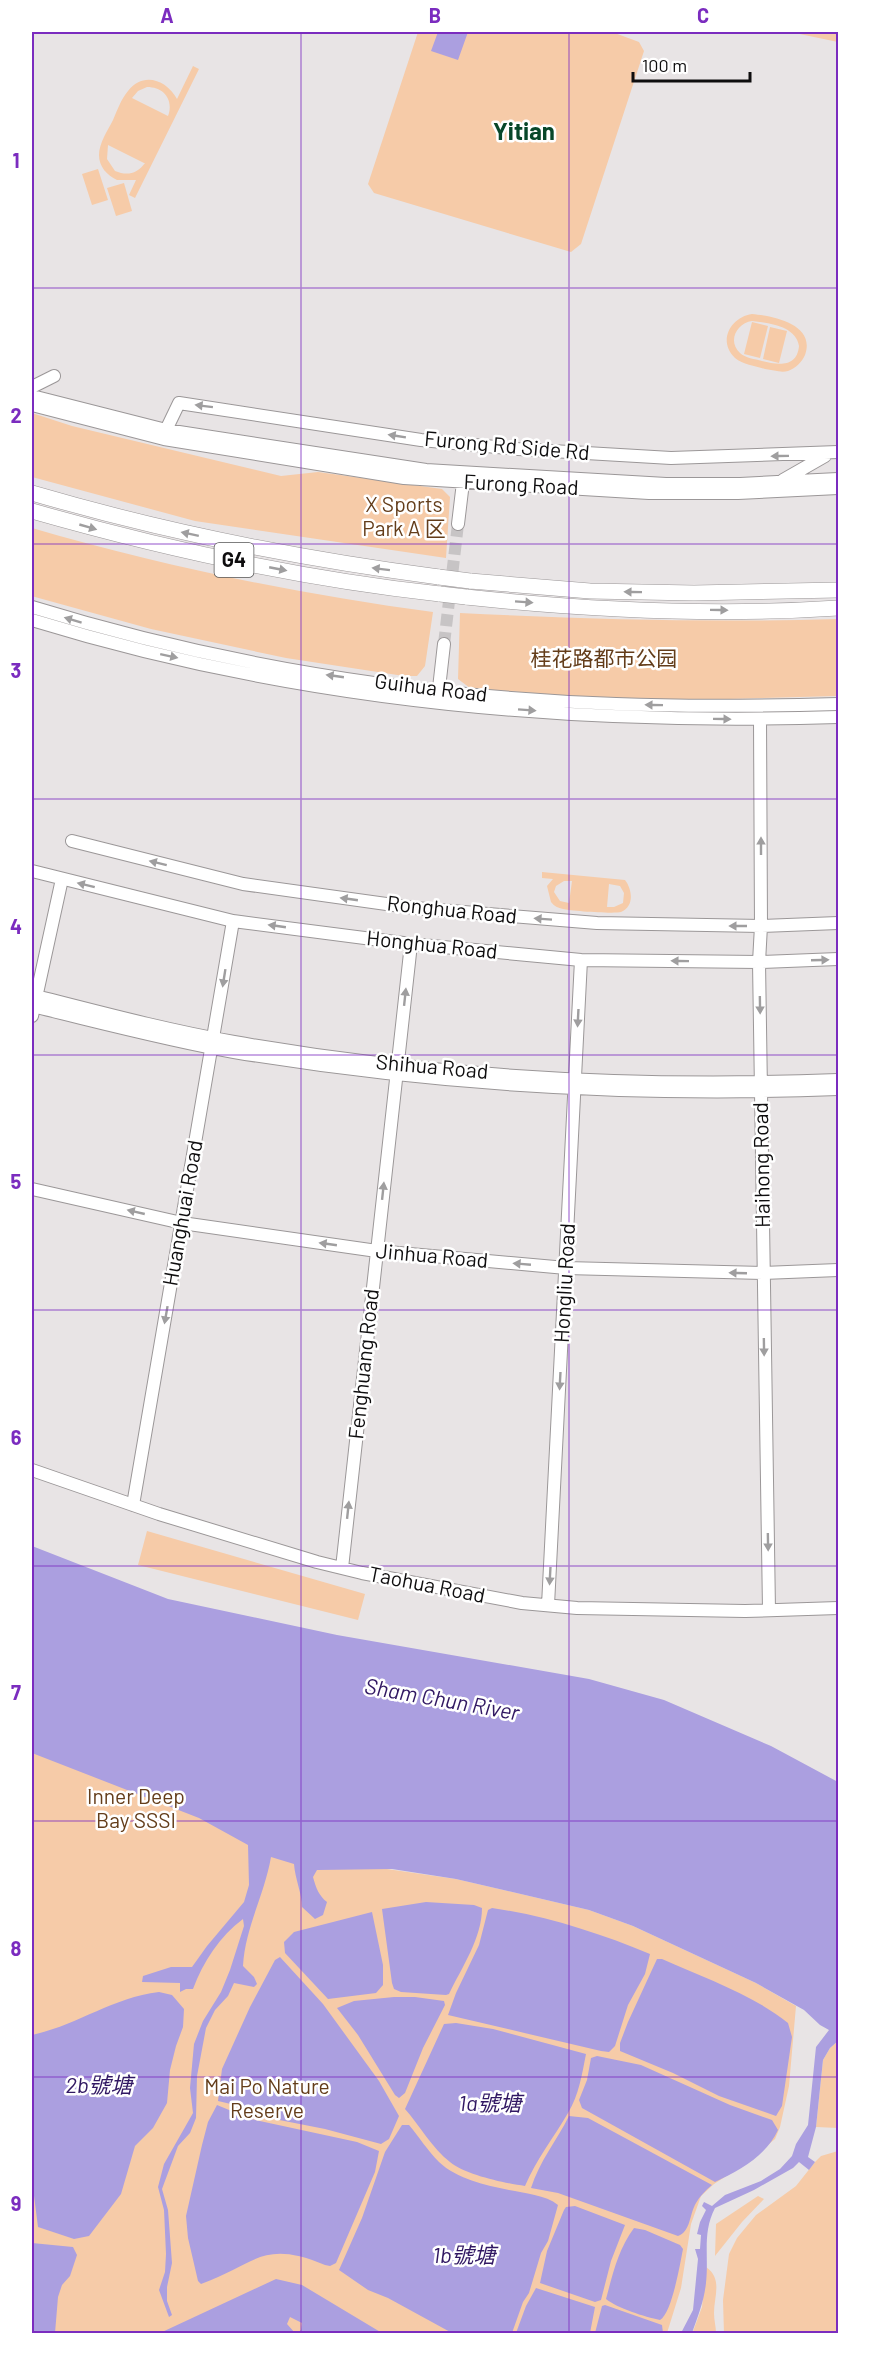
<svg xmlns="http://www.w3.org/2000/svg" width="870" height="2365" font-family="Barlow,'Noto Sans SC',sans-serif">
  <rect width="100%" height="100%" fill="#e8e4e5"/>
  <path fill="#f6cba8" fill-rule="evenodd" d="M 418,32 L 612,32 L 639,42 L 644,51 L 581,244 L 571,252 L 374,193 L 368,184 Z
    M 790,32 L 838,32 L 838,42 Z
    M 193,66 L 199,69 L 135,198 L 129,195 L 136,180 L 117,180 C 107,175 99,167 99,155 C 99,143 108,130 113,120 C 117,111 121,99 128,91 C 143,71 167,80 177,99 ZM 147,87 C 164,87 174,100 168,116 L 132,98 L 138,91 ZM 108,145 L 144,163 L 145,163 C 137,174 127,176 115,171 L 107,159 Z
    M 98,169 L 108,200 L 92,205 L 82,174 Z
    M 124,183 L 132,211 L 116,216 L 107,188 Z
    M 752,314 C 773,316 816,324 805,355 C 802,362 796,368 788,371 C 781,373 773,370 765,369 C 756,366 743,365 735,358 C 717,341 731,317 752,314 ZM 752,321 C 769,323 796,326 799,346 C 797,368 778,365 762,361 C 755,359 745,358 740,353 C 727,341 737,323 752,321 Z
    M 752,322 L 768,326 L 760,358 L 744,354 Z
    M 770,327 L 787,331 L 779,363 L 763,359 Z
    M 32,413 L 72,426 L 281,476 L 318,472 L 442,489 L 450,497 L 446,558 L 195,521 L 32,477 Z
    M 32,528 C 163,566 297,594 433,612 L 425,666 L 417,676 L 404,676 L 286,658 L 151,629 L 35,597 L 32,596 Z
    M 460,613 C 586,619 712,623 838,619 L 838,696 L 694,700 L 595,698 L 470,688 L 458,679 Z
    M 542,872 L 625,880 C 632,889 635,906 621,912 C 614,914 571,911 563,909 C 558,908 554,906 551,902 L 547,886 L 553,879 L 542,878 ZM 564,881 L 572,881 L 569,903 L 560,901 L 554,892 L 556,886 ZM 609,884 L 620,886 L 624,893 L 623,903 L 614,907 L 607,907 Z
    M 147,1531 L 365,1594 L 358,1620 L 138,1565 Z
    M 32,1671 L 380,1868 L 456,1879 L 589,1910 L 633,1926 L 756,1983 L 796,2006 L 789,2086 L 780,2127 L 775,2139 L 745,2164 L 714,2184 L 701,2196 L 691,2224 L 681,2288 L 667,2333 L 32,2333 Z
    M 838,2041 L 838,2128 L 816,2127 L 823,2060 L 830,2048 Z
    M 838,2151 L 838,2333 L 724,2334 L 723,2300 L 729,2254 L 737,2238 L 756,2215 L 796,2186 L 815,2162 L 821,2156 Z
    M 758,2196 L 764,2199 L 742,2222 L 715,2256 L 716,2224 Z
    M 706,2267 C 723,2279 714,2296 714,2313 C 714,2320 716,2327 716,2333 L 692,2334 L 702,2307 Z"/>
  <path fill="#ab9fe0" d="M 438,32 L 468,32 L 458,60 L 431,51 Z
    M 32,1546 L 168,1599 L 337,1635 L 589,1679 L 664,1700 L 771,1746 L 838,1782 L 838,2041 L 830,2048 L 823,2060 L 816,2127 L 808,2157 L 815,2162 L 809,2170 L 799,2162 L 793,2168 L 754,2190 L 715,2208 C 702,2233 709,2256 706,2283 C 704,2301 698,2316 692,2333 L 681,2333 L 693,2310 L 698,2259 L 695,2249 L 700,2249 L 701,2235 L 697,2234 L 700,2222 L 706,2210 L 702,2206 L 704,2202 L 712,2206 L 725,2195 L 761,2181 L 780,2169 L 792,2156 L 796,2144 L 808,2125 L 816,2047 L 829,2030 L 820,2025 L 804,2010 L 756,1983 L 633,1926 L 589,1910 L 456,1879 L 392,1869 L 317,1870 L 313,1877 C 316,1888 319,1896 327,1902 L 323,1915 L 315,1919 L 302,1907 C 302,1893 295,1879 294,1864 L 271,1857 C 265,1893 245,1928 243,1966 L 254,1977 L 257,1984 L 254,1987 L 234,1983 L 228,1996 L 215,2010 L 206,2028 L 197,2076 L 196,2118 L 190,2133 L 178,2146 L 162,2189 L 168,2210 L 172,2263 L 167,2287 L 167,2301 L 172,2315 L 169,2317 L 159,2290 L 165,2272 L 166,2254 L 164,2210 L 158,2187 L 164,2164 L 193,2113 L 190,2088 L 194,2044 L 203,2021 L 221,1992 L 230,1970 L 244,1926 L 243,1919 C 220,1936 203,1962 193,1989 L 186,1989 L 180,1992 L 180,1983 L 142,1982 L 143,1976 L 171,1967 L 192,1967 L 207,1946 L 244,1902 L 249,1885 L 248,1845 L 199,1818 L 32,1753 Z
    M 426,1902 L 474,1905 L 482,1908 C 482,1938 462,1967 449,1994 L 446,1995 L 401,1992 L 394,1989 L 392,1983 L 382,1909 Z
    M 492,1908 C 547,1916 599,1933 650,1954 L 645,1974 L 628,2005 L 615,2046 L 609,2052 L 601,2051 L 448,2015 L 456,1993 L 479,1945 L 488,1910 Z
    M 372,1912 L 383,1965 L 383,1985 L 376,1993 L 328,1999 L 285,1953 L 284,1942 L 294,1932 Z
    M 280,1957 L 323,2004 L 379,2081 L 399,2116 L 389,2139 L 381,2144 L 325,2129 L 249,2114 L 235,2105 L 218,2101 L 222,2069 L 250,2007 L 275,1960 Z
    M 657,1959 L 662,1959 C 704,1978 752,1994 788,2023 L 792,2037 L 782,2106 L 776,2116 L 719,2096 L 673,2073 L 620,2051 L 620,2043 L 628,2022 Z
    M 159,1992 L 172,1995 L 184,2009 L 183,2027 L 176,2046 L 170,2070 L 167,2103 L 153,2128 L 135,2146 L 121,2194 L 89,2236 L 74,2239 L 38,2227 L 32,2180 L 32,2035 C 78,2025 111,1998 159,1992 Z
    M 394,1997 L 415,1997 L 444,2001 L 445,2005 L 423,2048 L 405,2093 L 399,2098 L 395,2095 L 358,2035 L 337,2008 L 354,2001 Z
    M 456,2023 L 493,2029 L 586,2054 C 582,2074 579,2095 568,2113 C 554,2137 536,2160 525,2186 C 504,2183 466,2175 450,2162 C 432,2148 420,2126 405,2109 L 444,2024 Z
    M 597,2056 L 641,2065 L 730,2105 L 772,2120 L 778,2130 C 766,2156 740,2170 715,2182 L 582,2108 L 579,2100 L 587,2080 L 591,2058 Z
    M 217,2105 L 251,2119 L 357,2142 L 379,2151 L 375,2172 L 336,2263 L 330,2266 L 325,2265 C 262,2239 256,2264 201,2284 L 198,2281 L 188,2238 L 186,2216 L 202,2145 L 208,2122 Z
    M 569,2116 L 588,2118 L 712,2185 C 705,2191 700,2196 696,2203 C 689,2215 691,2231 678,2236 L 558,2193 L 531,2188 C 539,2162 557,2140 569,2116 Z
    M 402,2125 L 409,2125 C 419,2137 428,2151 439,2162 C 457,2179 485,2185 509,2190 C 524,2193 546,2195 558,2205 L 548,2241 L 541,2253 L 529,2293 L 523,2302 L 512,2333 L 452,2333 L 388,2298 L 368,2290 L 339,2270 L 362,2218 L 385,2152 Z
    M 575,2206 L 625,2225 L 611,2261 L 601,2300 L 595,2302 L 540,2283 L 547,2251 L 564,2210 L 566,2207 Z
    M 634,2228 L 645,2230 L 680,2245 L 683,2249 C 680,2264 672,2313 660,2320 C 645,2317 617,2308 606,2299 C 613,2273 618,2250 634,2228 Z
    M 32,2243 L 73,2247 L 77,2255 L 70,2276 L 62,2285 L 58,2297 L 55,2333 L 32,2333 Z
    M 276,2279 L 302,2285 L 382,2333 L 297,2333 L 301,2330 L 302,2323 L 290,2317 L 287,2324 L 295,2333 L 160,2333 Z
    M 536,2288 L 595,2307 L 590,2333 L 516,2333 L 526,2306 Z
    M 605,2305 L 662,2325 L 663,2333 L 595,2333 L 602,2306 Z"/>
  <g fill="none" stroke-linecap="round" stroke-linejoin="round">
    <path stroke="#c7c4c5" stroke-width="12" stroke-dasharray="12 6" stroke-linecap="butt" d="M 444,644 L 458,524"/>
    <g stroke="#9b9798" stroke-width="14">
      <path id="secondary" d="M 32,387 L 54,376
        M 32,396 L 166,430 L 426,470 L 666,484 L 740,484 L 838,479
        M 32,405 L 164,439 L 404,478 L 649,493 L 738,493 L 838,488
        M 166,430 L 179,403 L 421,440 L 518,449 L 671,458 L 838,452
        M 783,480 L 825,456
        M 458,524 L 464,474
        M 32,607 C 220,665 419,697 616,704 C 690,707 764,706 838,704
        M 32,620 C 292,700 567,726 838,717
        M 438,697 L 444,644
        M 760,719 L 761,926 L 759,962 L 769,1610
        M 72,841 L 243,884 L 415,908 L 597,923 L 761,926 L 838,923
        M 32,871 L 233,921 L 411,944 L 581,960 L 759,962 L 838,959
        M 32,995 C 99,1012 166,1030 234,1042 C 433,1077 637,1088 838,1080
        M 32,1006 C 99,1022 166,1040 234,1052 C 434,1085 636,1097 838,1089
        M 32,1016 L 62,879
        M 32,1189 L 182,1223 L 377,1251 L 566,1268 L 763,1273 L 838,1270
        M 32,1470 L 159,1514 L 317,1562 L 362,1573 L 522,1603 L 577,1608 L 745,1611 L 838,1608
        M 133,1505 L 233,921
        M 342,1568 L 411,944
        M 548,1605 L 581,960"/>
    </g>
    <g stroke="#9b9798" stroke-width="16">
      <path id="highway" d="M 32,493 C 165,532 301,559 439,577
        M 32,511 C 165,549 302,579 440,594
        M 470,581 L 590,591 L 694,593 L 838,590
        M 466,597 C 588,610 716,616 838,608"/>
    </g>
    <use href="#secondary" stroke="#fff" stroke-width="12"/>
    <use href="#highway" stroke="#fff" stroke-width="15"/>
    <g stroke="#9b9798" stroke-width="16" stroke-linecap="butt">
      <path id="highway-bridge" d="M 439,577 L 470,581
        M 440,594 L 466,597"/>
    </g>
    <use href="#highway-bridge" stroke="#fff" stroke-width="15"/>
  </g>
  <defs><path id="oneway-solid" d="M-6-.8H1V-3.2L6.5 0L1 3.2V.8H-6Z" transform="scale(1.5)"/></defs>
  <g fill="#9f9e9f">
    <use href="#oneway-solid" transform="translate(204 406) rotate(-173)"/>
    <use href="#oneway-solid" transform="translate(397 436) rotate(-171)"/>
    <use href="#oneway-solid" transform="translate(780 456) rotate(179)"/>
    <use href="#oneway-solid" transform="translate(88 527) rotate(16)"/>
    <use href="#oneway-solid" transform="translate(190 534) rotate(-168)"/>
    <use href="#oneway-solid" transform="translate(278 569) rotate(11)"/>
    <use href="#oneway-solid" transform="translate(381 569) rotate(-173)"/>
    <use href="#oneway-solid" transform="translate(633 592) rotate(-179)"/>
    <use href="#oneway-solid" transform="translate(524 602) rotate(4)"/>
    <use href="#oneway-solid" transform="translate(719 610) rotate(1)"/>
    <use href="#oneway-solid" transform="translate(73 620) rotate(-163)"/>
    <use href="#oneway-solid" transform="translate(169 656) rotate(12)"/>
    <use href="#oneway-solid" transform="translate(335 676) rotate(-172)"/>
    <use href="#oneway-solid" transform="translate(654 705) rotate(-179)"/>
    <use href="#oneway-solid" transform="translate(527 710) rotate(4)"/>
    <use href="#oneway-solid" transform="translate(722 719) rotate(1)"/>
    <use href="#oneway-solid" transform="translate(761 846) rotate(-90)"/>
    <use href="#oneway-solid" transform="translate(158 863) rotate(-166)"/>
    <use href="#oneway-solid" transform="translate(86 885) rotate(-166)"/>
    <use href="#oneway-solid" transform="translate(349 899) rotate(-172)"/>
    <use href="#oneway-solid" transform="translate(543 919) rotate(-176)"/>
    <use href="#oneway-solid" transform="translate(277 926) rotate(-172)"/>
    <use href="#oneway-solid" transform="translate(738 926) rotate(-180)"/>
    <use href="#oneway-solid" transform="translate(820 960) rotate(-2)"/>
    <use href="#oneway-solid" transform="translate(680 961) rotate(-179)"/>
    <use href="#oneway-solid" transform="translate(224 978) rotate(99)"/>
    <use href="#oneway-solid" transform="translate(405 997) rotate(-84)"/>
    <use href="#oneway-solid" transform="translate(760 1005) rotate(89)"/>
    <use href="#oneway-solid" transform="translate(578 1018) rotate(93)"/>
    <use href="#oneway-solid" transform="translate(383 1191) rotate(-84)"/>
    <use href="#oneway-solid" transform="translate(136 1212) rotate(-167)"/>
    <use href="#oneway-solid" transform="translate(328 1244) rotate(-172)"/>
    <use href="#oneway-solid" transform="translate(522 1264) rotate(-175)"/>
    <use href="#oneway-solid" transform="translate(738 1273) rotate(-178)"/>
    <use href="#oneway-solid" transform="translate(166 1315) rotate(100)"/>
    <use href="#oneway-solid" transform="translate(764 1347) rotate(89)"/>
    <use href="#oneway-solid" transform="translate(560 1381) rotate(93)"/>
    <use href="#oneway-solid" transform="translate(348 1510) rotate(-84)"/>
    <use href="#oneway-solid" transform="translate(768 1542) rotate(89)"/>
    <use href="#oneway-solid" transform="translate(550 1576) rotate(93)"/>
  </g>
  <path fill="none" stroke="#7b2cbf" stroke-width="1.5" stroke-opacity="0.55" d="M 301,32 L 301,2334M 569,32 L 569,2334M 32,288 L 838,288M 32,544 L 838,544M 32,799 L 838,799M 32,1055 L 838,1055M 32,1310 L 838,1310M 32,1566 L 838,1566M 32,1821 L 838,1821M 32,2077 L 838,2077"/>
  <g text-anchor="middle" stroke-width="5" stroke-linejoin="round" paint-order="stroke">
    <rect fill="#fff" stroke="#565656" stroke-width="1.5" x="214.5" y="543" width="39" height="34" rx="4.5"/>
    <g font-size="20" font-weight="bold" fill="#0e0d0e">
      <text x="234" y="567">G4</text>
    </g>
    <g font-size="21" fill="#0e0d0e" stroke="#fff">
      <text transform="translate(507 446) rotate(5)" y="7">Furong Rd Side Rd</text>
      <text transform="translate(521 485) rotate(3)" y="7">Furong Road</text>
      <text transform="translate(431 688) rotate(7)" y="7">Guihua Road</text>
      <text transform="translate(452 910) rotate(6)" y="7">Ronghua Road</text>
      <text transform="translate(432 945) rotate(6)" y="7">Honghua Road</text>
      <text transform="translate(432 1067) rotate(5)" y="7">Shihua Road</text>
      <text transform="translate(762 1165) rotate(-91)" y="7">Haihong Road</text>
      <text transform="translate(183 1213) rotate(-80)" y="7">Huanghuai Road</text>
      <text transform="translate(432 1256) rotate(5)" y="7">Jinhua Road</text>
      <text transform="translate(565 1283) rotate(-87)" y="7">Hongliu Road</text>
      <text transform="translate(364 1364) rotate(-84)" y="7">Fenghuang Road</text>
      <text transform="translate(427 1585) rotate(11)" y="7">Taohua Road</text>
    </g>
    <g font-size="21" fill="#643d1a" stroke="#fff">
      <text x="404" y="512">X Sports<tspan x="404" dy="24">Park A 区</tspan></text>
      <text x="604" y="666">桂花路都市公园</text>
      <text x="136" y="1804">Inner Deep<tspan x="136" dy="24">Bay SSSI</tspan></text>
      <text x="267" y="2094">Mai Po Nature<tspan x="267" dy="24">Reserve</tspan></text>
    </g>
    <g font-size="22" font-style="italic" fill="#311863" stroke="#fff">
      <text transform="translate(442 1699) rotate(10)" y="8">Sham Chun River</text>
      <text x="99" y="2093">2b號塘</text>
      <text x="490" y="2111">1a號塘</text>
      <text x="464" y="2263">1b號塘</text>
    </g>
    <g font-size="24" font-weight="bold" fill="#08472a" stroke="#fff">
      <text x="524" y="140">Yitian</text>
    </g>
  </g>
  <rect width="870" height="2365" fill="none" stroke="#ffffff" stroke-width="66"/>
  <path d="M633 72v9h117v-9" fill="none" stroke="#0e0d0e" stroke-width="3"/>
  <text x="642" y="72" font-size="18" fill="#0e0d0e" stroke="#ffffff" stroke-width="4.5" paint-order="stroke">100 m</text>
  <rect x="33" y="33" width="804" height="2299" fill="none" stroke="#7b2cbf" stroke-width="2"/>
  <g font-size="20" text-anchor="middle" font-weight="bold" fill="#7b2cbf">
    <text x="167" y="23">A</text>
    <text x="435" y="23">B</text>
    <text x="703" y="23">C</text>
    <text x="16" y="168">1</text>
    <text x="16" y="423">2</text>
    <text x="16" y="678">3</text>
    <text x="16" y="934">4</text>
    <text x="16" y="1189">5</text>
    <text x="16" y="1445">6</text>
    <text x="16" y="1700">7</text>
    <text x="16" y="1956">8</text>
    <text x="16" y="2211">9</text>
  </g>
</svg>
